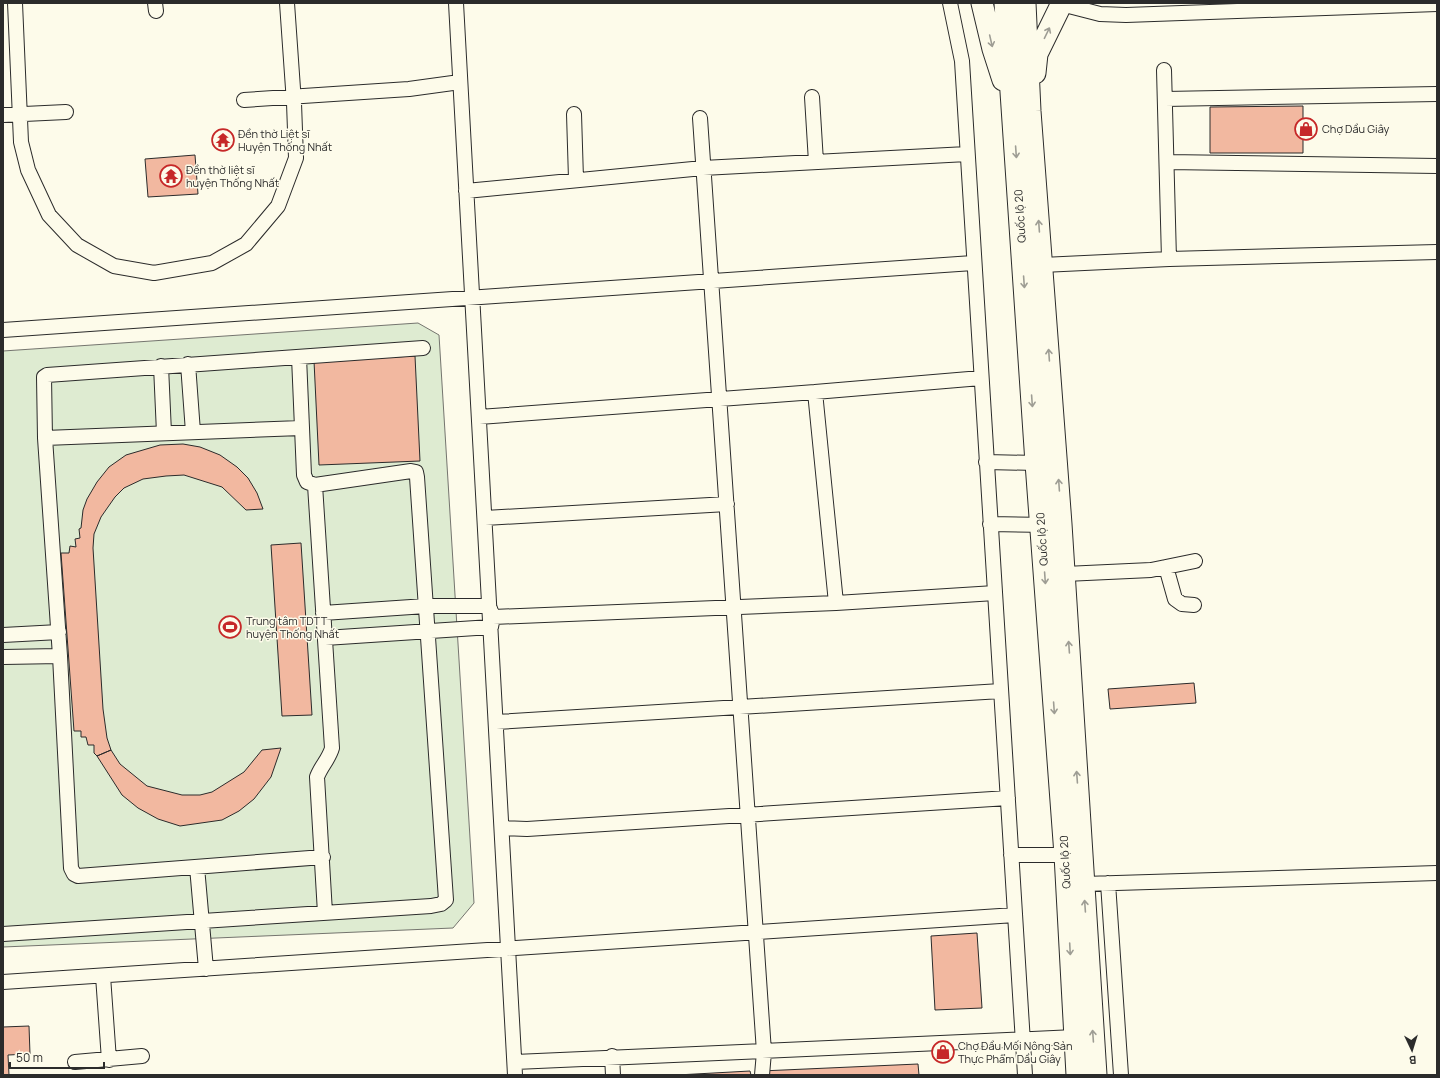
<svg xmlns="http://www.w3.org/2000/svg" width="1440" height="1078" font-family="Manrope,sans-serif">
  <rect width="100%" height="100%" fill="#fdfbea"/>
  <path fill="#deebd1" stroke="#74746e" d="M 418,323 L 439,335 L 474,903 L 453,928 L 3,947 L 3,351 Z"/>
  <path fill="#f2b8a0" stroke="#2b2b2b" d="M 1303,106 L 1303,153 L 1210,153 L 1210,107 Z
    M 195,155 L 198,194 L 148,197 L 145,159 Z
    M 415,356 L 420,461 L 319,465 L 314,361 Z
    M 183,444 L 200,447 L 220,455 L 237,467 L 248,478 L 257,493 L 263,509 L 246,510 L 222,487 L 184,475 L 166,476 L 143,479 L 124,488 L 115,497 L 101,517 L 94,534 L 93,548 L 103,709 L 107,738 L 111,750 L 97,756 L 94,753 L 94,745 L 88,745 L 86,737 L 81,737 L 81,731 L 74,731 L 61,553 L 69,553 L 70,546 L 76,547 L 75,539 L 80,538 L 79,529 L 81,528 L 83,510 L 87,499 L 97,482 L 109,467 L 126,455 L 160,445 Z
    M 301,543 L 312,715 L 282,716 L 271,545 Z
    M 1194,683 L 1196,703 L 1110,709 L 1108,689 Z
    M 281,748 L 271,777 L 254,799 L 239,811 L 222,820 L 180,826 L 158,819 L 138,808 L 122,795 L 97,756 L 111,750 L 120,764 L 147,786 L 182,795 L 200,795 L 212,792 L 244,772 L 262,750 Z
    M 977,933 L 982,1008 L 935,1010 L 931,936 Z
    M 29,1026 L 30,1054 L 8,1055 L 9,1075 L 3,1075 L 3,1027 Z
    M 918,1064 L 919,1075 L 761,1075 L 761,1071 Z
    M 750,1071 L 751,1075 L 677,1075 Z"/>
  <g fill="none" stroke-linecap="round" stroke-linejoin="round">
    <g stroke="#2b2b2b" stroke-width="16">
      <path id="minor" d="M 15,3 L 21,142 L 28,170 L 49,215 L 77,245 L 114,266 L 154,273 L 212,263 L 246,244 L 278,206 L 296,158 L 294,103 L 287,3
        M 155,3 L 156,11
        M 456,3 L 515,1075
        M 950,3 L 962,61 L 1025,1075
        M 1061,4 L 1100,14 L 1126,15 L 1437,4
        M 1164,70 L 1169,259
        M 812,97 L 816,162
        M 1165,99 L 1437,94
        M 244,100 L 409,89 L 460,82
        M 574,114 L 576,179
        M 3,115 L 66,112
        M 700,118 L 764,1052 L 762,1075
        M 1167,162 L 1437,166
        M 466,191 L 703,168 L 967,154
        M 1042,265 L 1169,259 L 1437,252
        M 3,330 L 973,263
        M 188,364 L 193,432
        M 161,366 L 164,433
        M 815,392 L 836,603
        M 479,417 L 815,392 L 981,378
        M 45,438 L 301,428
        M 986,462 L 1036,463
        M 315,485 L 332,748 C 329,759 321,766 317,777 L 325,913
        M 485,518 L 727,504
        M 990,524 L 1048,525
        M 1166,567 L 1175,599 L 1182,604 L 1194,605
        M 1065,574 L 1151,570 L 1195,561
        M 323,613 L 426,606 L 489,606 L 493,617 L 491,627 L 325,638
        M 493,617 L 836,603 L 995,593
        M 3,635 L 59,632
        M 3,657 L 60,656
        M 496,722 L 1001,691
        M 502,828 L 527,829 L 1008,798
        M 1011,855 L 1065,855
        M 323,857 L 78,876 L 74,874 L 71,868 L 60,656 L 45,438 L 44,377 L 47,375 L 423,348
        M 197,867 L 206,969
        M 1108,883 L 1121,1075
        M 1084,884 L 1437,873
        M 3,934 L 431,906 L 441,904 L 446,900 L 417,477 L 416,472 L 411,471 L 315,485 L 307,482 L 304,475 L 299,357
        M 103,976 L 109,1060
        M 3,982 L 1015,915
        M 612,1056 L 613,1075
        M 75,1062 L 142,1056
        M 515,1062 L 1075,1037"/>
    </g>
    <g stroke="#2b2b2b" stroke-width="23">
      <path id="highway" d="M 982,3 L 993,49 L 1003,80
        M 1005,3 L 1036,463 L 1065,855 L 1077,1075
        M 1025,3 L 1030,111 L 1061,524 L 1096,1075
        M 1035,73 L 1037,54 L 1062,3"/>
    </g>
    <use href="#minor" stroke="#fdfbea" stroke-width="14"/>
    <use href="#highway" stroke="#fdfbea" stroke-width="21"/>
  </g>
  <defs><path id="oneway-shaft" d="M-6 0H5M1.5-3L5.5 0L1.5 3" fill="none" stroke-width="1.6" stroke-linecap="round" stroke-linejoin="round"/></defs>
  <g stroke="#9e9d94">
    <use href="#oneway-shaft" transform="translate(1047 33) rotate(-64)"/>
    <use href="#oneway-shaft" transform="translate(991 41) rotate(77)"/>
    <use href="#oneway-shaft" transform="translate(1016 152) rotate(86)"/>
    <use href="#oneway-shaft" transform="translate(1039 226) rotate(-94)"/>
    <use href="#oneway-shaft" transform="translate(1024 282) rotate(86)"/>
    <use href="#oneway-shaft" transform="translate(1049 355) rotate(-94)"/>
    <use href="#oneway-shaft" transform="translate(1032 401) rotate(86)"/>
    <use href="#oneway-shaft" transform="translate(1059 485) rotate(-94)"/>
    <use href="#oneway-shaft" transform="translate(1045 578) rotate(86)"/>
    <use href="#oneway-shaft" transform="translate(1069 647) rotate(-94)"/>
    <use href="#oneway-shaft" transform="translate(1054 708) rotate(86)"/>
    <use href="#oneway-shaft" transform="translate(1077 777) rotate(-94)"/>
    <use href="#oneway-shaft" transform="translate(1085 906) rotate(-94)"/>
    <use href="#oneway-shaft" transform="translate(1070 949) rotate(87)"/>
    <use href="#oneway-shaft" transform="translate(1093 1036) rotate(-94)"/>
  </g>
  <defs>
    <g id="shop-ring" transform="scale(1.15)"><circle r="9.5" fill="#fdfbea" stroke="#c62828" stroke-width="1.5"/><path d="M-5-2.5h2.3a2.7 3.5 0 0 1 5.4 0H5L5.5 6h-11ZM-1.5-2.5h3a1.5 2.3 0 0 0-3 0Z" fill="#c62828"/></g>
    <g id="temple-ring" transform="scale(1.15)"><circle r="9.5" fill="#fdfbea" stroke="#c62828" stroke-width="1.5"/><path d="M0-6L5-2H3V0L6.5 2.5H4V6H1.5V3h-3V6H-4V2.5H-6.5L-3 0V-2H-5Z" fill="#c62828"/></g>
    <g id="stadium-ring" transform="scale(1.15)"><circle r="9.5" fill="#fdfbea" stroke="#c62828" stroke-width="1.5"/><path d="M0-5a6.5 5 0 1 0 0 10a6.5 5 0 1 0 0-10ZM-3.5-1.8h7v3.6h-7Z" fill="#c62828"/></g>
  </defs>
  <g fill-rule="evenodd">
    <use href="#shop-ring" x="1306" y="129"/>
    <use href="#temple-ring" x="223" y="140"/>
    <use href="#temple-ring" x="171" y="176"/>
    <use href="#stadium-ring" x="230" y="627"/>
    <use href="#shop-ring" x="943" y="1052"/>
  </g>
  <g text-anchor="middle" stroke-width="3" stroke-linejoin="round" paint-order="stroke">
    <g font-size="11" fill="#2b2b2b" stroke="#fdfbea" text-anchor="start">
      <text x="1322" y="133">Chợ Dầu Giây</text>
      <text x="238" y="138">Đền thờ Liệt sĩ<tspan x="238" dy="13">Huyện Thống Nhất</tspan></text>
      <text x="186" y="174">Đền thờ liệt sĩ<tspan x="186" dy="13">huyện Thống Nhất</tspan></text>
      <text x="246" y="625">Trung tâm TDTT<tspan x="246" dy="13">huyện Thống Nhất</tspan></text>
      <text x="958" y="1050">Chợ Đầu Mối Nông Sản<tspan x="958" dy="13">Thực Phẩm Dầu Giây</tspan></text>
    </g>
    <g font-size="11" fill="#2b2b2b" stroke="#fdfbea">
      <text transform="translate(1020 216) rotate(-94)" y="4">Quốc lộ 20</text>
      <text transform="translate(1042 539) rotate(-94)" y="4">Quốc lộ 20</text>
      <text transform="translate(1065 862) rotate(-93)" y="4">Quốc lộ 20</text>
    </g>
  </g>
  <rect width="1440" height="1078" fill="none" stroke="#2b2b2b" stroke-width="8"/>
  <g transform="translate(1412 1050) rotate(176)" stroke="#fdfbea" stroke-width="3" paint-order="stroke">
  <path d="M0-3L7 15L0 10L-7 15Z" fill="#2b2b2b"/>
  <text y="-6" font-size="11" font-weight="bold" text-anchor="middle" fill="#2b2b2b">B</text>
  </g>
  <path d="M10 1062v6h94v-6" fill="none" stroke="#2b2b2b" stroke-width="2"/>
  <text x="16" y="1062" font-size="12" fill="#2b2b2b" stroke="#fdfbea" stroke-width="3" paint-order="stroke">50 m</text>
</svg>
